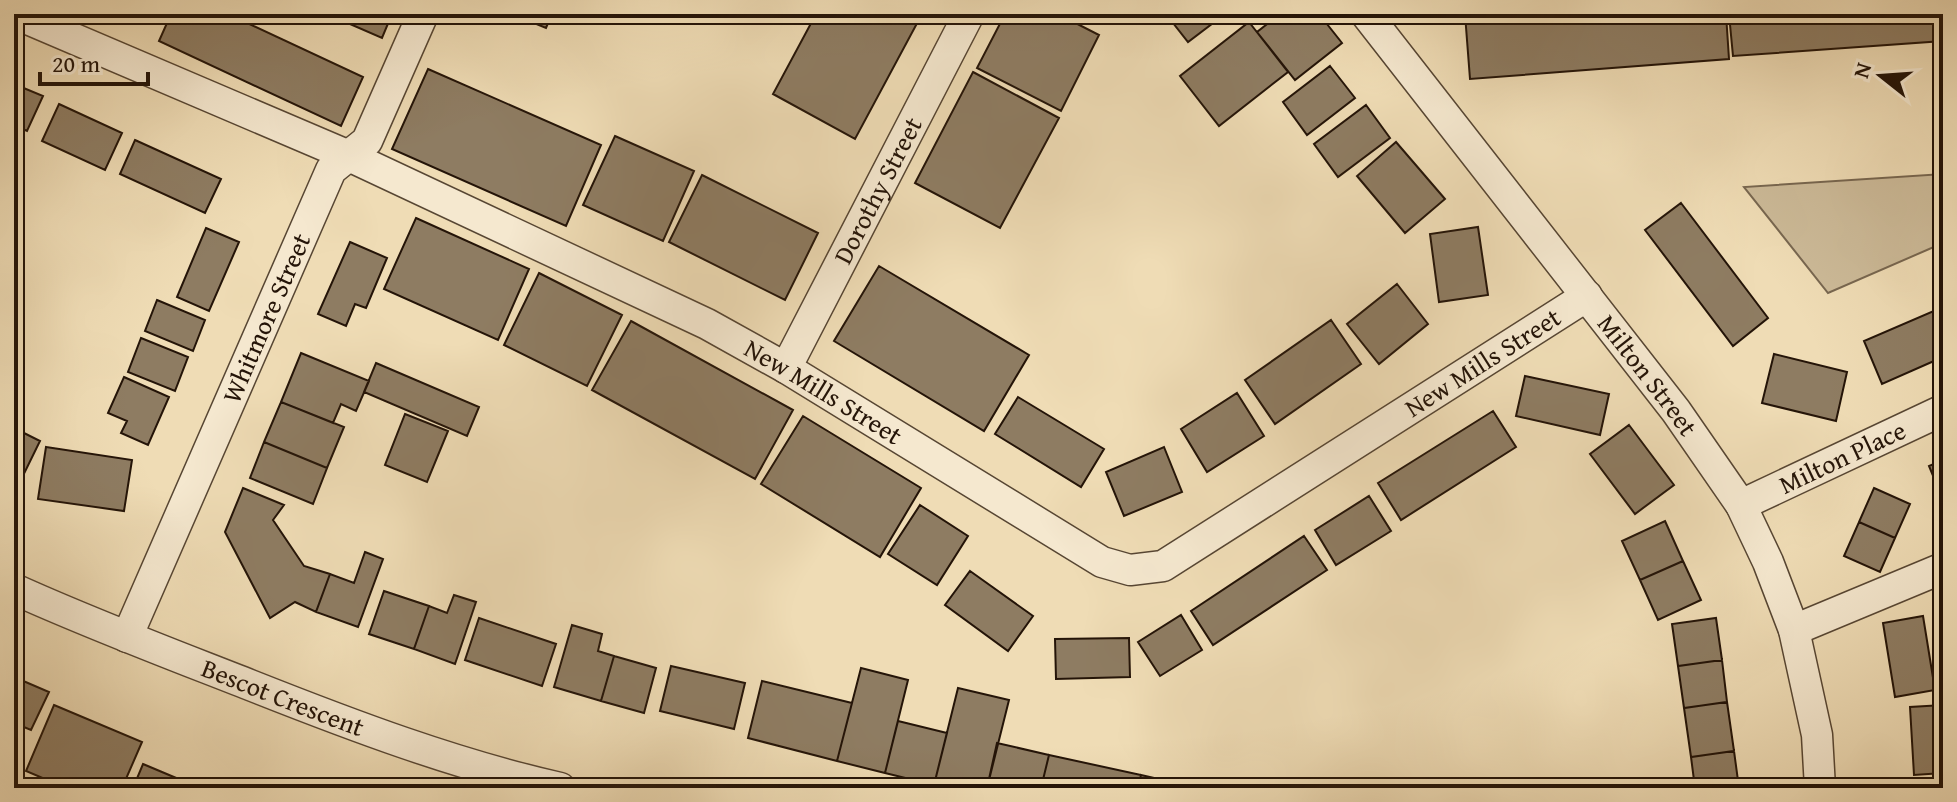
<svg xmlns="http://www.w3.org/2000/svg" width="1957" height="802" font-family="'Gentium Book Plus',serif">
  <rect width="100%" height="100%" fill="#efdcb5"/>
  <filter id="stains"><feTurbulence type="fractalNoise" baseFrequency=".0025" numOctaves="4"/><feColorMatrix values="0 0 0 0 .2 0 0 0 0 .09 0 0 0 0 .02 0 0 0 .5 -.17"/></filter>
  <radialGradient id="worn" r=".72"><stop offset=".6" stop-color="#630" stop-opacity="0"/><stop offset="1" stop-color="#630" stop-opacity=".3"/></radialGradient>
  <path fill="#ccba98" stroke="#786750" stroke-width="2" d="M 1943,174 L 1943,243 L 1828,293 L 1744,187 Z"/>
  <path fill="#8e7c62" stroke="#241408" stroke-width="2" d="M 171,14 L 228,14 L 363,77 L 341,126 L 159,41 Z
    M 327,14 L 392,14 L 382,38 Z
    M 512,14 L 552,14 L 546,28 Z
    M 816,14 L 922,14 L 855,139 L 773,94 Z
    M 1005,14 L 1058,14 L 1099,35 L 1061,111 L 977,68 Z
    M 1166,14 L 1225,14 L 1188,42 Z
    M 1280,14 L 1319,14 L 1342,43 L 1295,80 L 1257,32 Z
    M 1465,14 L 1726,14 L 1729,59 L 1470,79 Z
    M 1729,14 L 1943,14 L 1943,41 L 1733,56 Z
    M 1249,22 L 1288,72 L 1219,126 L 1180,76 Z
    M 1330,66 L 1355,98 L 1307,135 L 1283,102 Z
    M 428,69 L 601,145 L 566,226 L 392,149 Z
    M 973,72 L 1059,118 L 1000,228 L 915,183 Z
    M 14,84 L 43,96 L 27,131 L 14,125 Z
    M 59,104 L 122,133 L 105,170 L 42,141 Z
    M 1366,105 L 1390,138 L 1338,177 L 1314,144 Z
    M 615,136 L 694,171 L 663,241 L 583,205 Z
    M 135,140 L 221,179 L 205,213 L 120,174 Z
    M 1396,142 L 1445,199 L 1405,233 L 1357,176 Z
    M 702,175 L 818,233 L 785,300 L 669,242 Z
    M 1681,203 L 1768,318 L 1733,346 L 1645,230 Z
    M 416,218 L 529,269 L 498,340 L 384,289 Z
    M 1478,227 L 1488,295 L 1439,302 L 1430,234 Z
    M 206,228 L 239,242 L 209,311 L 177,297 Z
    M 350,242 L 387,258 L 366,308 L 355,304 L 346,326 L 318,314 Z
    M 879,266 L 1029,355 L 984,431 L 834,341 Z
    M 539,273 L 622,315 L 587,386 L 504,345 Z
    M 1397,284 L 1428,324 L 1379,364 L 1347,324 Z
    M 157,300 L 205,320 L 193,351 L 145,331 Z
    M 1943,307 L 1943,357 L 1882,384 L 1864,341 Z
    M 1331,320 L 1361,364 L 1275,424 L 1245,380 Z
    M 631,321 L 793,410 L 755,479 L 592,390 Z
    M 141,338 L 188,357 L 175,391 L 128,372 Z
    M 301,353 L 369,381 L 356,411 L 341,404 L 333,423 L 281,402 Z
    M 1774,354 L 1847,372 L 1836,421 L 1762,403 Z
    M 376,363 L 479,407 L 467,436 L 364,392 Z
    M 1525,376 L 1609,394 L 1600,435 L 1516,416 Z
    M 124,377 L 169,397 L 148,445 L 121,433 L 127,421 L 108,413 Z
    M 1237,393 L 1264,436 L 1207,472 L 1181,429 Z
    M 1018,397 L 1104,449 L 1081,487 L 995,434 Z
    M 281,402 L 344,427 L 327,468 L 264,442 Z
    M 1493,411 L 1516,447 L 1401,520 L 1378,483 Z
    M 405,414 L 448,431 L 427,482 L 385,465 Z
    M 803,416 L 921,488 L 880,557 L 761,484 Z
    M 1629,425 L 1674,485 L 1635,514 L 1590,454 Z
    M 14,428 L 40,441 L 17,488 L 14,487 Z
    M 264,442 L 327,468 L 313,504 L 250,478 Z
    M 46,447 L 132,460 L 124,511 L 38,499 Z
    M 1164,447 L 1182,492 L 1124,516 L 1106,472 Z
    M 1943,460 L 1943,500 L 1929,466 Z
    M 243,488 L 284,505 L 273,520 L 304,566 L 330,574 L 316,612 L 295,602 L 270,618 L 225,532 Z
    M 1874,488 L 1910,504 L 1895,538 L 1859,522 Z
    M 1369,496 L 1391,531 L 1336,565 L 1315,530 Z
    M 920,505 L 968,536 L 937,585 L 888,554 Z
    M 1665,521 L 1683,561 L 1640,580 L 1622,541 Z
    M 1859,522 L 1895,538 L 1880,572 L 1844,556 Z
    M 1304,536 L 1327,570 L 1213,645 L 1191,611 Z
    M 365,552 L 383,559 L 358,627 L 316,612 L 330,574 L 354,583 Z
    M 1683,561 L 1701,600 L 1658,620 L 1640,580 Z
    M 970,571 L 1033,616 L 1008,651 L 945,605 Z
    M 384,591 L 429,606 L 414,649 L 369,634 Z
    M 454,595 L 476,602 L 455,664 L 414,649 L 429,606 L 447,613 Z
    M 1181,615 L 1202,650 L 1160,676 L 1138,642 Z
    M 1923,616 L 1935,690 L 1895,697 L 1883,623 Z
    M 479,618 L 556,644 L 542,686 L 465,660 Z
    M 1716,618 L 1722,660 L 1678,666 L 1672,624 Z
    M 572,625 L 602,634 L 598,651 L 614,656 L 601,701 L 554,687 Z
    M 1129,638 L 1130,677 L 1056,679 L 1055,639 Z
    M 614,656 L 656,668 L 644,713 L 601,701 Z
    M 1722,660 L 1727,702 L 1684,708 L 1678,666 Z
    M 671,666 L 745,683 L 734,729 L 660,711 Z
    M 861,668 L 908,680 L 885,773 L 837,761 Z
    M 14,677 L 49,692 L 31,730 L 14,723 Z
    M 762,681 L 852,703 L 837,761 L 748,738 Z
    M 958,688 L 1009,700 L 987,788 L 948,788 L 934,785 Z
    M 1727,702 L 1734,751 L 1691,757 L 1684,708 Z
    M 54,705 L 142,742 L 122,788 L 66,788 L 26,771 Z
    M 1943,705 L 1943,773 L 1914,775 L 1910,707 Z
    M 898,721 L 947,733 L 934,785 L 885,773 Z
    M 997,743 L 1049,755 L 1041,788 L 987,788 Z
    M 1734,751 L 1739,788 L 1695,788 L 1691,757 Z
    M 1049,755 L 1141,775 L 1138,788 L 1041,788 Z
    M 143,764 L 200,788 L 133,788 Z
    M 1141,775 L 1198,788 L 1138,788 Z"/>
  <g fill="none" stroke-linecap="round" stroke-linejoin="round">
    <g stroke="#574633" stroke-width="33">
      <g id="street">
        <path id="s1" d="M 16,14 L 349,156 L 707,324 L 786,368 L 1102,562 L 1130,570 L 1163,566 L 1587,296"/>
        <path id="s2" d="M 1366,14 L 1676,411 L 1741,505 L 1768,562 L 1794,630 L 1817,735 L 1820,788"/>
        <path id="s3" d="M 786,368 L 969,14"/>
        <path id="s4" d="M 1741,505 L 1943,410"/>
        <path id="s5" d="M 14,589 C 91,624 171,654 250,685 C 351,725 454,764 560,788"/>
        <path d="M 1794,630 L 1943,568"/>
        <path id="s6" d="M 127,637 L 331,170 L 367,141 L 423,14"/>
      </g>
    </g>
    <use href="#street" stroke="#f5e8cf" stroke-width="30"/>
  </g>
  <g text-anchor="middle" stroke-width="6" stroke-linejoin="round" paint-order="stroke">
    <g font-size="26" fill="#241408" stroke="#f5e8cf">
      <text dy="9" stroke="none"><textPath href="#s3" startOffset="200">Dorothy Street</textPath></text>
      <text dy="9" stroke="none"><textPath href="#s6" startOffset="348">Whitmore Street</textPath></text>
      <text dy="9" stroke="none"><textPath href="#s1" startOffset="1660">New Mills Street</textPath></text>
      <text dy="9" stroke="none"><textPath href="#s2" startOffset="458">Milton Street</textPath></text>
      <text dy="9" stroke="none"><textPath href="#s1" startOffset="892">New Mills Street</textPath></text>
      <text dy="9" stroke="none"><textPath href="#s4" startOffset="112">Milton Place</textPath></text>
      <text dy="9" stroke="none"><textPath href="#s5" startOffset="290">Bescot Crescent</textPath></text>
    </g>
  </g>
  <rect width="1957" height="802" fill="none" stroke="#efdcb5" stroke-width="48"/>
  <rect x="16" y="16" width="1925" height="770" fill="none" stroke="#241408" stroke-width="4"/>
  <rect x="24" y="24" width="1909" height="754" fill="none" stroke="#241408" stroke-width="2"/>
  <g transform="translate(1881 76) rotate(287)" stroke="#f5e8cf" stroke-width="6" paint-order="stroke">
  <path d="M0-6L14 30L0 20L-14 30Z" fill="#241408"/>
  <text y="-12" font-size="22" font-weight="bold" text-anchor="middle" fill="#241408">N</text>
  </g>
  <path d="M40 72v12h108v-12" fill="none" stroke="#241408" stroke-width="4"/>
  <text x="52" y="72" font-size="24" fill="#241408" stroke="#f5e8cf" stroke-width="6" paint-order="stroke">20 m</text>
  <rect width="100%" height="100%" filter="url(#stains)"/>
  <rect width="100%" height="100%" fill="url(#worn)"/>
</svg>
